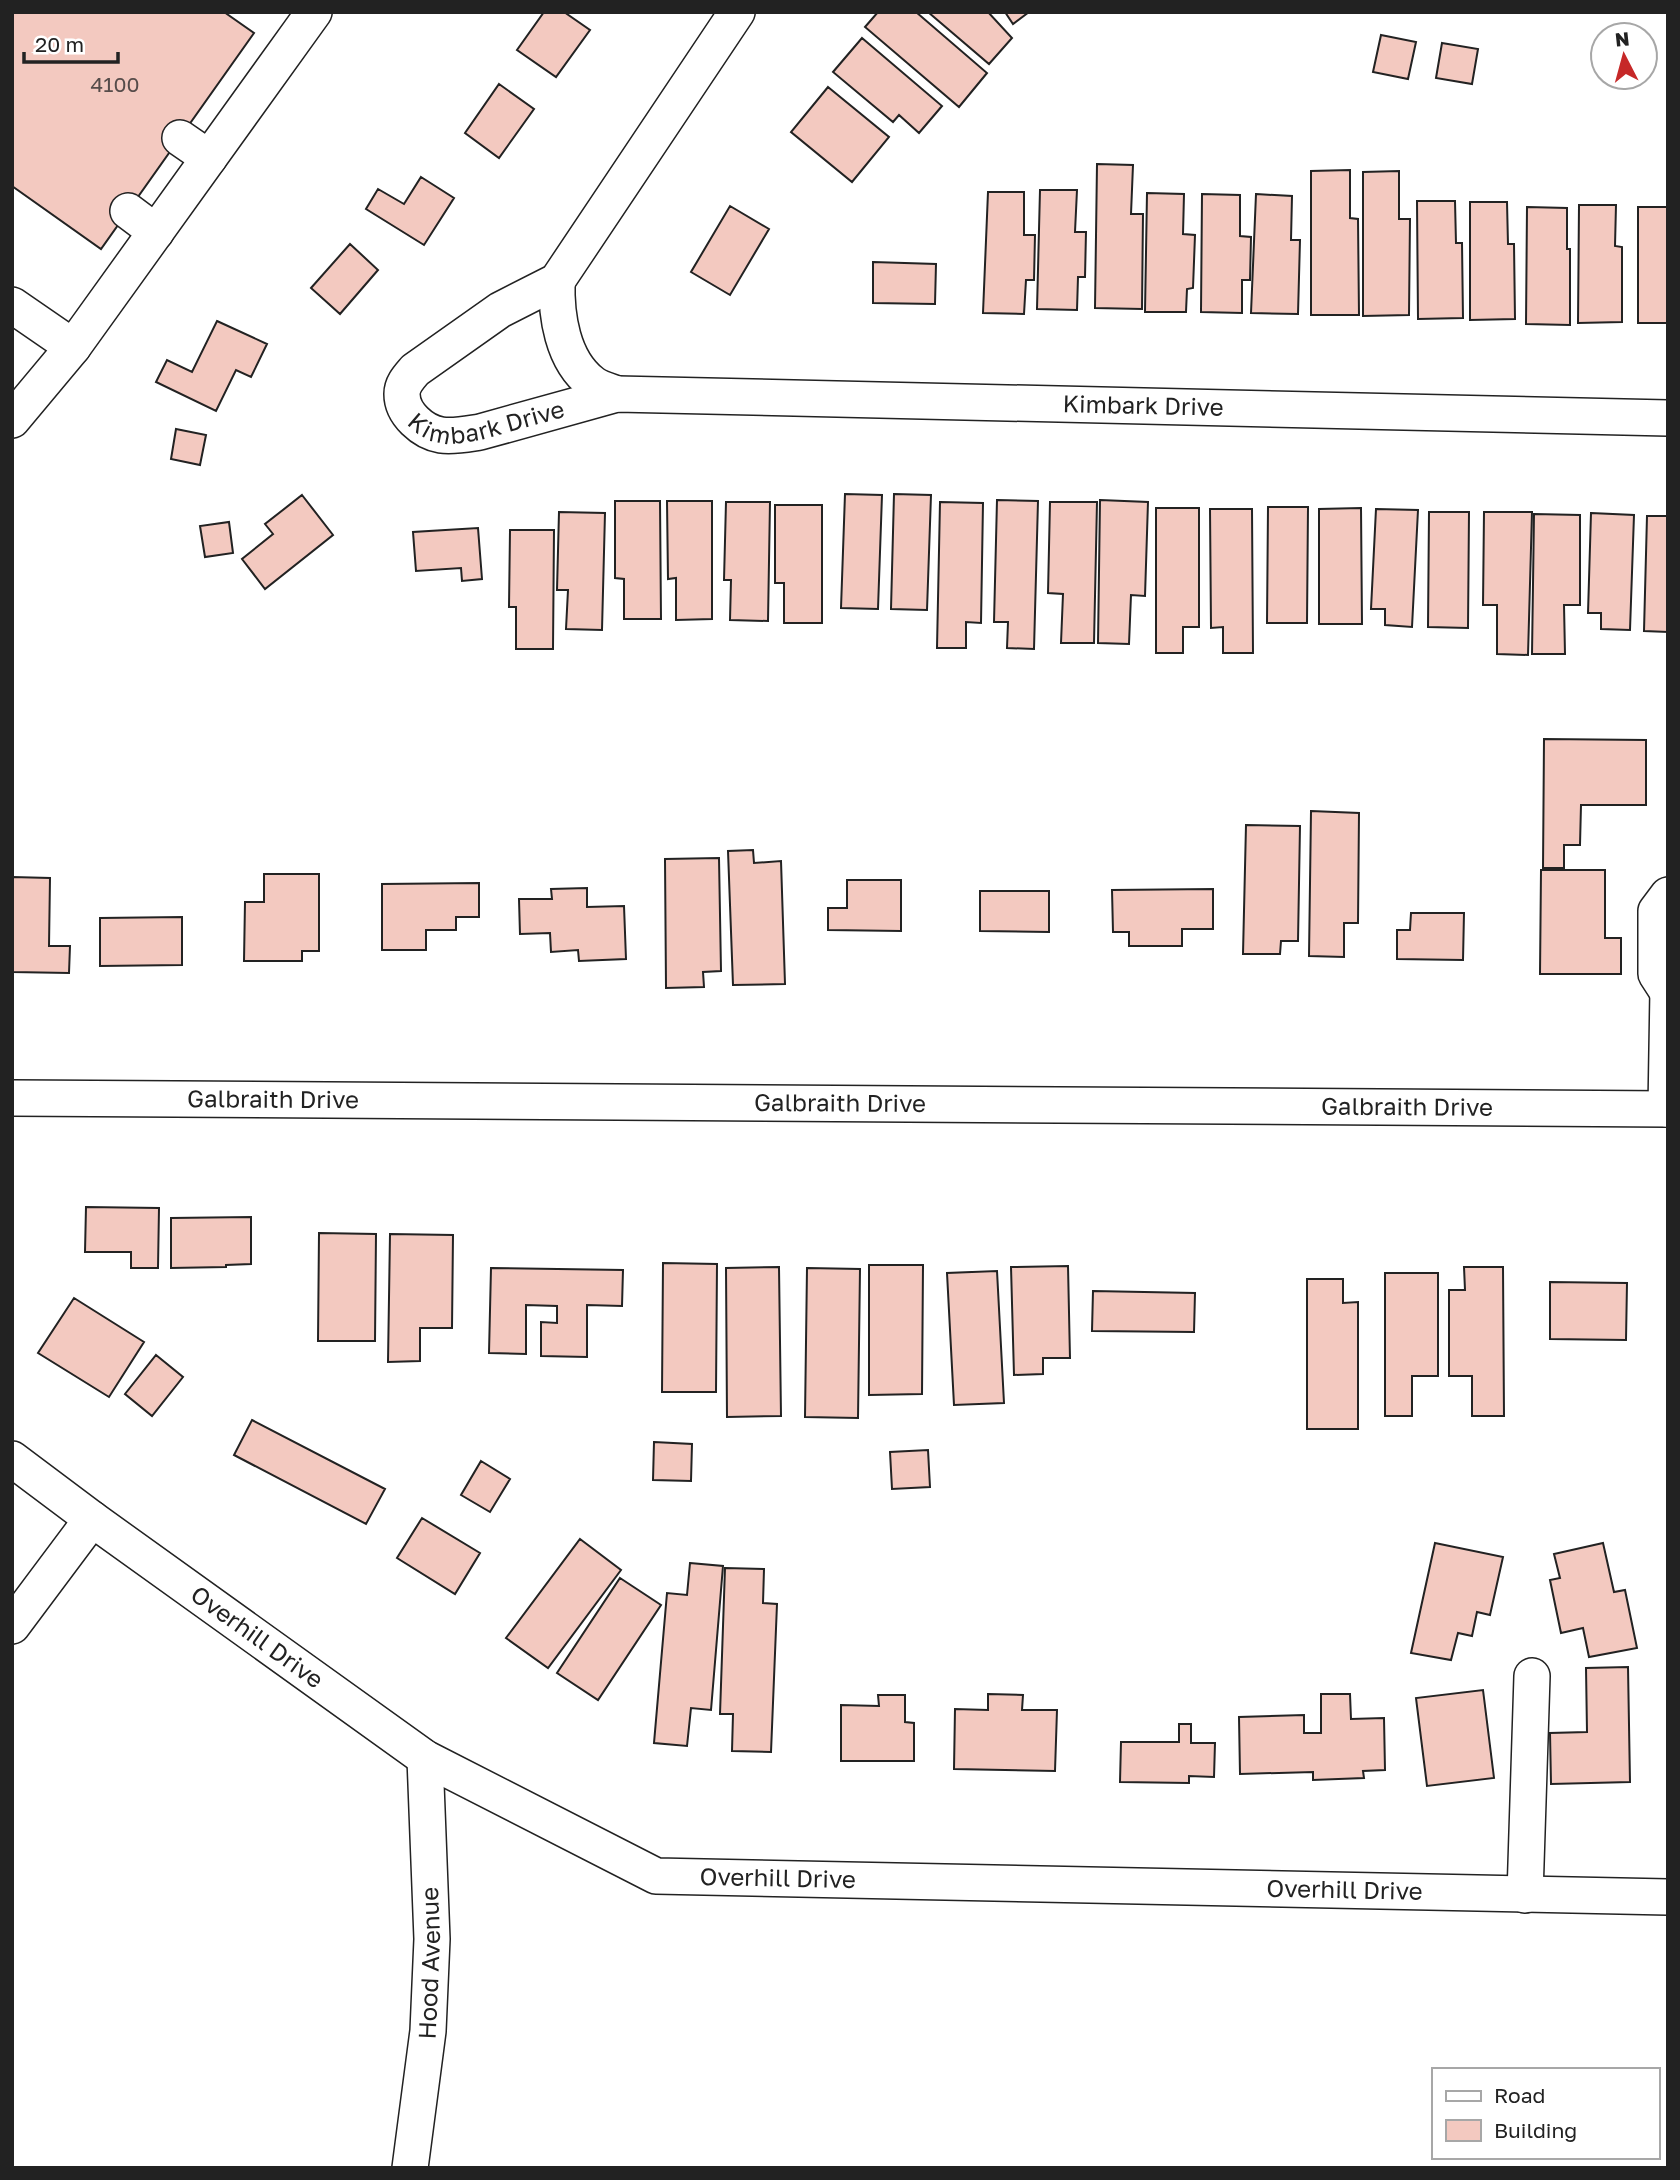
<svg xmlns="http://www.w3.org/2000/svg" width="1680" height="2180" font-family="'Golos Text',sans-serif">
  <rect width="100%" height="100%" fill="#fff"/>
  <path fill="#f3c9c0" stroke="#222" stroke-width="2" d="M 12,12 L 224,12 L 254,33 L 101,249 L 12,186 Z
    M 544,12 L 564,12 L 590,30 L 556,77 L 517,50 Z
    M 878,12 L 916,12 L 987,73 L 959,107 L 865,27 Z
    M 928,12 L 988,12 L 1012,38 L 989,64 Z
    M 1005,12 L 1029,12 L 1013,24 Z
    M 1381,35 L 1416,42 L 1408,79 L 1373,72 Z
    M 862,38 L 942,106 L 919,133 L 899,115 L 893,122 L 833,72 Z
    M 1442,43 L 1478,49 L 1472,84 L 1436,78 Z
    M 499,84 L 534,109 L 499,158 L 465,133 Z
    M 828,87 L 889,137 L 852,182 L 791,132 Z
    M 1097,164 L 1133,165 L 1131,214 L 1143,214 L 1142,309 L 1095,308 Z
    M 1350,170 L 1350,218 L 1358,219 L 1359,315 L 1311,315 L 1311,171 Z
    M 1399,171 L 1399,219 L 1410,219 L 1409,315 L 1363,316 L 1363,172 Z
    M 421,177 L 454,198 L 424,245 L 366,209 L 378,189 L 404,204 Z
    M 1040,190 L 1077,190 L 1075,232 L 1086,232 L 1085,277 L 1078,277 L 1077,310 L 1037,309 Z
    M 988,192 L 1024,192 L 1024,235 L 1035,235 L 1034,280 L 1026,280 L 1024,314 L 983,313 Z
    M 1147,193 L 1184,194 L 1183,234 L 1195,235 L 1193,288 L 1187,289 L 1186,312 L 1145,312 Z
    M 1202,194 L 1240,195 L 1240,236 L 1251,237 L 1250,280 L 1242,280 L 1242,313 L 1201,312 Z
    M 1256,194 L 1292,196 L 1291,240 L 1300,240 L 1298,314 L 1251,313 Z
    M 1417,201 L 1455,201 L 1456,243 L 1462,243 L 1463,318 L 1418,319 Z
    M 1470,202 L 1507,202 L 1508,244 L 1514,244 L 1515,319 L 1470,320 Z
    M 1579,205 L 1616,205 L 1615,246 L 1622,247 L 1622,322 L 1578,323 Z
    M 730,206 L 769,229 L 730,295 L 691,272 Z
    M 1527,207 L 1567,208 L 1567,249 L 1570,249 L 1570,325 L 1526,324 Z
    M 1638,207 L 1668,207 L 1668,323 L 1638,323 Z
    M 350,244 L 378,270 L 340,314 L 311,288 Z
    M 873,262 L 936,264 L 935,304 L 873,303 Z
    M 217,321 L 267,344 L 251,377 L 236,370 L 216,411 L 156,382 L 167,360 L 192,372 Z
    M 176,429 L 206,435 L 200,465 L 171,459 Z
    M 845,494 L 882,495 L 878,609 L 841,608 Z
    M 894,494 L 931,495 L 927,610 L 891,609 Z
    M 302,495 L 333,535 L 265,589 L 242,559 L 273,534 L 265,524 Z
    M 997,500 L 1038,501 L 1034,649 L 1007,648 L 1008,622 L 994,622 Z
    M 1100,500 L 1148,502 L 1145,596 L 1131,595 L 1129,644 L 1098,643 Z
    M 615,501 L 660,501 L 661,619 L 624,619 L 624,579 L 615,578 Z
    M 667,501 L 712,501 L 712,619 L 676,620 L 676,578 L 668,579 Z
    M 726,502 L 770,502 L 768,621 L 730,620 L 731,580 L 724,580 Z
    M 940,502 L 983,503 L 981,623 L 966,622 L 966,648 L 937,648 Z
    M 1050,502 L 1097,502 L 1094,643 L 1061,643 L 1063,594 L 1048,593 Z
    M 775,505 L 822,505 L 822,623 L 784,623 L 784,583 L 775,583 Z
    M 1268,507 L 1308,507 L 1307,623 L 1267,623 Z
    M 1156,508 L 1199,508 L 1199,627 L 1183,627 L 1183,653 L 1156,653 Z
    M 1361,508 L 1362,624 L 1319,624 L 1319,509 Z
    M 1210,509 L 1252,509 L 1253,653 L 1223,653 L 1223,627 L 1211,628 Z
    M 1376,509 L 1418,510 L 1412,627 L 1385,625 L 1385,609 L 1371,609 Z
    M 559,512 L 605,513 L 602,630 L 566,629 L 568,590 L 557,590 Z
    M 1429,512 L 1469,512 L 1468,628 L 1428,627 Z
    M 1484,512 L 1532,512 L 1528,655 L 1497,654 L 1497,605 L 1483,605 Z
    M 1591,513 L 1634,515 L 1630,630 L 1601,629 L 1601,613 L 1588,613 Z
    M 1534,514 L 1580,515 L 1580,605 L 1564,605 L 1565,654 L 1532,654 Z
    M 1647,516 L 1668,516 L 1668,632 L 1644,631 Z
    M 229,522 L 233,553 L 205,557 L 200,526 Z
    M 478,528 L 482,579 L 462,581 L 461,568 L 416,571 L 413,532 Z
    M 510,530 L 554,530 L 553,649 L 516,649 L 516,607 L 509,607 Z
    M 1544,739 L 1646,740 L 1646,805 L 1581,805 L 1580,845 L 1564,845 L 1564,868 L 1543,868 Z
    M 1311,811 L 1359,813 L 1358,923 L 1344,923 L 1344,957 L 1309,956 Z
    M 1246,825 L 1300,826 L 1298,941 L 1281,941 L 1280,954 L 1243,954 Z
    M 753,850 L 754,863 L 781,861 L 785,984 L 733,985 L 728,851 Z
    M 719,858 L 721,971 L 703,972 L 704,987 L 666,988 L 665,859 Z
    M 1541,870 L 1605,870 L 1605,938 L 1621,938 L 1621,974 L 1540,974 Z
    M 264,874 L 319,874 L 319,951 L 302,951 L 302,961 L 244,961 L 245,902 L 264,902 Z
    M 12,877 L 50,878 L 49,946 L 70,946 L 69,973 L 12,972 Z
    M 847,880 L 901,880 L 901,931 L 828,930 L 828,908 L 847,908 Z
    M 479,883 L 479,917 L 456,917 L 456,930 L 426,930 L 426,950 L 382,950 L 382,884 Z
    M 587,888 L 587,907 L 624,906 L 626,959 L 579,961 L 578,950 L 551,952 L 550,933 L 520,934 L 519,899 L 552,899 L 551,889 Z
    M 1213,889 L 1213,929 L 1182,929 L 1182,946 L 1129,946 L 1129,932 L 1113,932 L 1112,890 Z
    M 980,891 L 1049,891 L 1049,932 L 980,931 Z
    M 1411,913 L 1464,913 L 1463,960 L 1397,959 L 1397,930 L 1410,930 Z
    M 182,917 L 182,965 L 100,966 L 100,918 Z
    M 86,1207 L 159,1208 L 158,1268 L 131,1268 L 131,1252 L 85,1252 Z
    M 251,1217 L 251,1264 L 226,1265 L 226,1267 L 171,1268 L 171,1218 Z
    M 319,1233 L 376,1234 L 375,1341 L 318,1341 Z
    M 390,1234 L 453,1235 L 452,1328 L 420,1328 L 420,1361 L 388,1362 Z
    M 663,1263 L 717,1264 L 716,1392 L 662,1392 Z
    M 869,1265 L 923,1265 L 922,1394 L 869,1395 Z
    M 1068,1266 L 1070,1358 L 1043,1358 L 1043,1374 L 1014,1375 L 1011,1267 Z
    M 779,1267 L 781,1416 L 727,1417 L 726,1268 Z
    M 1464,1267 L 1503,1267 L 1504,1416 L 1472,1416 L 1472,1376 L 1449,1376 L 1449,1290 L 1465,1290 Z
    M 491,1268 L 623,1270 L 622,1306 L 587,1305 L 587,1357 L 541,1356 L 541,1322 L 557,1323 L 557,1306 L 526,1305 L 526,1354 L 489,1353 Z
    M 807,1268 L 860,1269 L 858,1418 L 805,1417 Z
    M 997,1271 L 1004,1403 L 954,1405 L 947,1273 Z
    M 1385,1273 L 1438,1273 L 1438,1376 L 1412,1376 L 1412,1416 L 1385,1416 Z
    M 1307,1279 L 1343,1279 L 1343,1303 L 1358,1302 L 1358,1429 L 1307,1429 Z
    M 1550,1282 L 1627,1283 L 1626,1340 L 1550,1339 Z
    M 1093,1291 L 1195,1293 L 1194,1332 L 1092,1331 Z
    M 74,1298 L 144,1342 L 109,1397 L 38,1353 Z
    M 156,1355 L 183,1377 L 152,1416 L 125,1394 Z
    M 252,1420 L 385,1489 L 366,1524 L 234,1455 Z
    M 654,1442 L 692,1444 L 691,1481 L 653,1480 Z
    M 928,1450 L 930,1487 L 892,1489 L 890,1452 Z
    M 481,1461 L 510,1479 L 490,1512 L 461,1495 Z
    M 422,1518 L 480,1553 L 455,1594 L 397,1558 Z
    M 580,1539 L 621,1570 L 548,1668 L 506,1638 Z
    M 1435,1543 L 1503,1557 L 1490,1615 L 1477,1612 L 1472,1636 L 1458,1633 L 1451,1660 L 1411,1653 Z
    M 1603,1543 L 1614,1592 L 1625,1590 L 1637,1648 L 1589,1657 L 1583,1628 L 1561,1633 L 1550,1580 L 1560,1578 L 1554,1554 Z
    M 690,1563 L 723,1566 L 711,1710 L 691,1708 L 687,1746 L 654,1743 L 667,1593 L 687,1595 Z
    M 725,1568 L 764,1569 L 763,1603 L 777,1604 L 771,1752 L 732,1751 L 733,1714 L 720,1714 Z
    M 620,1578 L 661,1605 L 598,1700 L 557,1673 Z
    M 1628,1667 L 1630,1782 L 1551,1784 L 1550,1733 L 1587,1732 L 1586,1668 Z
    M 1483,1690 L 1494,1778 L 1427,1786 L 1416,1698 Z
    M 988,1694 L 1023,1695 L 1022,1710 L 1057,1710 L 1055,1771 L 954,1769 L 955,1709 L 988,1710 Z
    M 1321,1694 L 1350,1694 L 1351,1719 L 1384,1718 L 1385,1770 L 1363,1771 L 1364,1778 L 1313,1780 L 1313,1772 L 1240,1774 L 1239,1717 L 1304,1715 L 1304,1733 L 1321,1733 Z
    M 878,1695 L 905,1695 L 905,1722 L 914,1723 L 914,1761 L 841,1761 L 841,1705 L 879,1706 Z
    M 1179,1724 L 1191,1724 L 1191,1743 L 1215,1743 L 1214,1777 L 1189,1776 L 1189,1783 L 1120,1782 L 1121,1742 L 1179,1742 Z"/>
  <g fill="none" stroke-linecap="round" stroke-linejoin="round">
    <g stroke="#222" stroke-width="38">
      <g id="minor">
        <path id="s1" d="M 737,12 L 557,281 L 500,310 L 415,370 C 409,377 402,384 402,394 C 402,414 423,432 441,435 C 453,437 467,434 480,432 L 617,394 L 1668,418"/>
        <path d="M 180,138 L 209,158"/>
        <path d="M 128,211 L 156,232"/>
        <path d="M 557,281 C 556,315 562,360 592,383 C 598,388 609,391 617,394"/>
        <path d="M 12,305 L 73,347"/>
        <path d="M 12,420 L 73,347 L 314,12"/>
        <path d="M 1667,991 L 1656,974 L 1656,911 L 1668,895"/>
        <path id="s2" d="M 12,1098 L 1668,1109"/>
        <path d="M 1666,1109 L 1668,990"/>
        <path id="s3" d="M 12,1459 L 92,1519 L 425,1758 L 656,1876 L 1668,1897"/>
        <path d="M 12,1626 L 92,1519"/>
        <path d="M 1525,1895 L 1532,1676"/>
        <path id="s4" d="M 410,2168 L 428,2031 L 432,1939 L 425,1758"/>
      </g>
    </g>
    <use href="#minor" stroke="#fff" stroke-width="35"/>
  </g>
  <g text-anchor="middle" stroke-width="5" stroke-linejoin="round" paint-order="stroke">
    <g font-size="21" fill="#564c4a">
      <text x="115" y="92">4100</text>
    </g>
    <g font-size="24" fill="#222" stroke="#fff">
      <text dy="8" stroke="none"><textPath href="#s1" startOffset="626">Kimbark Drive</textPath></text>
      <text dy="8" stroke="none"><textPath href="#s1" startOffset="1288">Kimbark Drive</textPath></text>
      <text dy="8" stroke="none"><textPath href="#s2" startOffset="261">Galbraith Drive</textPath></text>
      <text dy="8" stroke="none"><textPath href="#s2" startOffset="828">Galbraith Drive</textPath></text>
      <text dy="8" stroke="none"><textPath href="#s2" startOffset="1395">Galbraith Drive</textPath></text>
      <text dy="8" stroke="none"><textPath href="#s3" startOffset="303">Overhill Drive</textPath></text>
      <text dy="8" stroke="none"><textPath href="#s3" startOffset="891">Overhill Drive</textPath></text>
      <text dy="8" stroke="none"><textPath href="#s3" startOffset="1458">Overhill Drive</textPath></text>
      <text dy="8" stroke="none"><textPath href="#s4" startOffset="206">Hood Avenue</textPath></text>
    </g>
  </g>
  <rect width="1680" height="2180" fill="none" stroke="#222222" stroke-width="28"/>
  <rect x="1432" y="2068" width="228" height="91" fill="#ffffff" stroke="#a7a7a7" stroke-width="2"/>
  <rect x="1446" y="2091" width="35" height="10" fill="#ffffff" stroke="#a7a7a7" stroke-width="2"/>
  <text x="1494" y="2103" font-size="21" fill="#222222">Road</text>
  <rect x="1446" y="2120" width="35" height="21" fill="#f3c9c0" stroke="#a7a7a7" stroke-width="2"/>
  <text x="1494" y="2138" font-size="21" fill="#222222">Building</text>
  <g transform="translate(1624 56) rotate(354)"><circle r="33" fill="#ffffff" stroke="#a7a7a7" stroke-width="2"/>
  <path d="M0-5L12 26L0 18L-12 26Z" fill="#c62828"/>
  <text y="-10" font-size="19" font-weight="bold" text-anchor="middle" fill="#222222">N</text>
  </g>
  <path d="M24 52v10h94v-10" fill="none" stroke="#222222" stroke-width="3.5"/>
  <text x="35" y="52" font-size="21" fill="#222222" stroke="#ffffff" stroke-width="5" paint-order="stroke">20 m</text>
</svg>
